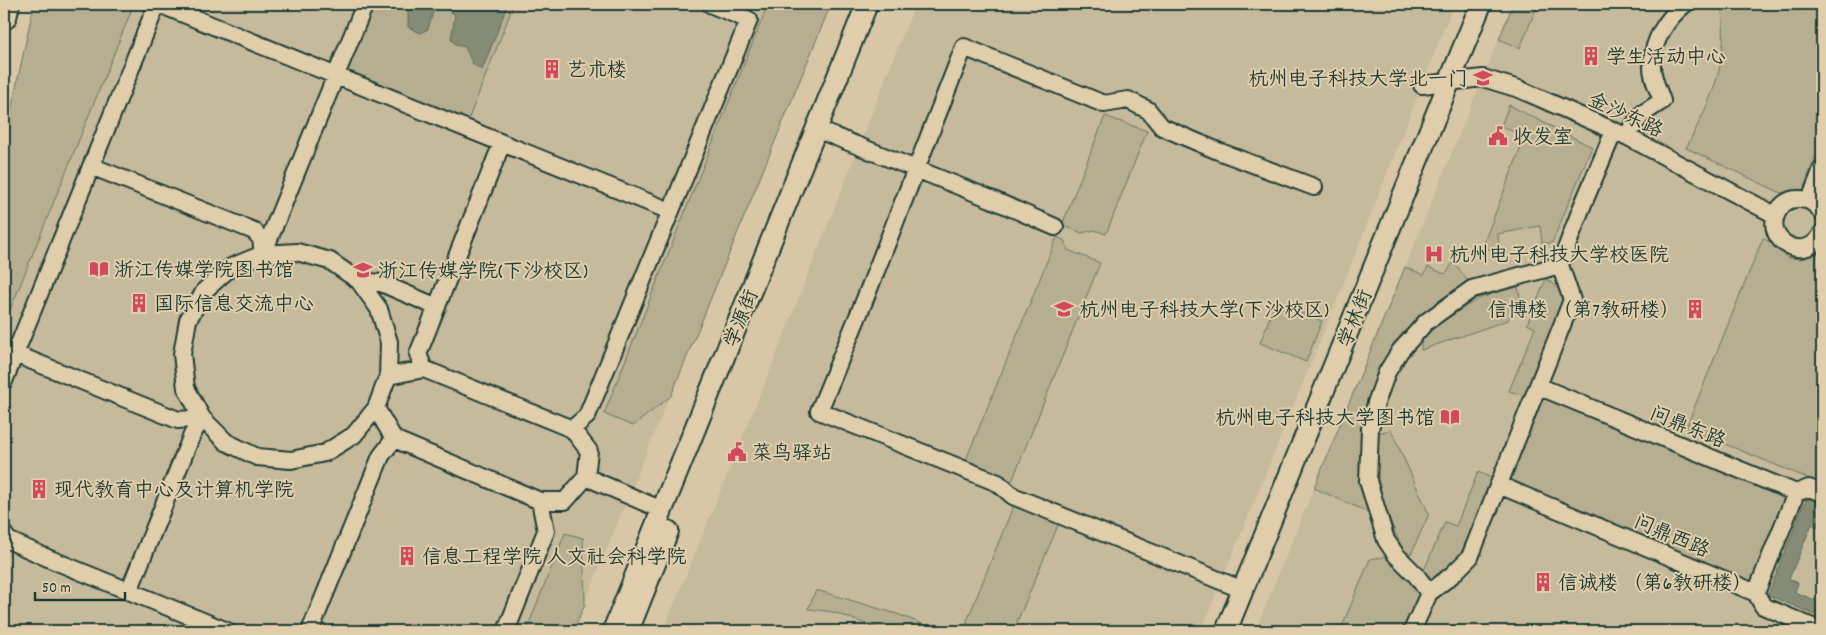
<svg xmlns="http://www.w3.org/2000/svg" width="1826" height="635" font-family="Dekko,'LXGW WenKai TC',sans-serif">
  <rect width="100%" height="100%" fill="#d7c7a6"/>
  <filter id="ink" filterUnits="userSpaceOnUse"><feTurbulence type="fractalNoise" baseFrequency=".02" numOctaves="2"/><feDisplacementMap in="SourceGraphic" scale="10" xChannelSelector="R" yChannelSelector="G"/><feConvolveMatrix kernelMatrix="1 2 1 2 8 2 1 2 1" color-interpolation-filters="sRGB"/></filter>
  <g filter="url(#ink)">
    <path fill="#c6ba9c" d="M 34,4 L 831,4 L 573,631 L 4,631 L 4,143 Z
      M 915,4 L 1454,4 L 1341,290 L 1201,631 L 663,631 L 767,378 Z
      M 1513,4 L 1822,4 L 1822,631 L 1255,631 Z"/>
    <path fill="#b5ae91" stroke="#6a7662" d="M 34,4 L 134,4 L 4,325 L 4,143 Z
      M 365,4 L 514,4 L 465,128 L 335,76 Z
      M 753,4 L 831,4 L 671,396 L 633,426 L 604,414 L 766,9 Z
      M 1513,4 L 1538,4 L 1520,48 L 1499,39 Z
      M 1721,4 L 1822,4 L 1822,138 L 1803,190 L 1781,193 L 1686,148 C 1712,98 1730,62 1721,4 Z
      M 1509,105 L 1592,147 L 1552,243 L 1542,243 L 1540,226 L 1498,234 L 1499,248 L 1481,250 L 1525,137 L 1501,126 Z
      M 1105,116 L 1147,131 L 1106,234 L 1094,230 L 1082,233 L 1062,225 Z
      M 1057,237 L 1064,240 L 1068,250 L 1100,263 L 1012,481 L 965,462 Z
      M 1763,238 L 1777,246 L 1787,258 L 1801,259 L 1819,253 L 1822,255 L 1822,484 L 1686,428 Z
      M 1454,262 L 1470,284 L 1380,378 L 1370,513 L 1314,488 L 1405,267 L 1424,275 L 1428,267 L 1445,274 Z
      M 1546,279 C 1558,286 1563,292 1564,306 L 1527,392 L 1521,395 L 1509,391 L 1535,328 L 1527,324 Z
      M 1518,287 L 1520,297 L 1508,320 L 1421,350 L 1421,341 L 1430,329 L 1478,299 L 1497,292 Z
      M 1275,303 L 1322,321 L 1306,362 L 1260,343 Z
      M 1538,386 L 1796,493 L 1756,593 L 1499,485 Z
      M 1391,430 L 1429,514 L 1411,554 L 1403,551 L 1386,510 L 1380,490 L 1376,469 L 1376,433 Z
      M 1478,472 L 1494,479 L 1458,560 L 1435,582 L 1424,570 L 1445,522 L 1456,526 Z
      M 1014,504 L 1059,523 L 1017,622 L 1018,631 L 976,631 L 974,627 L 966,623 Z
      M 565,533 L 583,538 L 585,604 L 573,631 L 526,631 Z
      M 1396,555 L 1429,593 L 1412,631 L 1340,631 L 1370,559 Z
      M 816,590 L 897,614 L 925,625 L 923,631 L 885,631 L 833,612 L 808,609 Z"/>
    <path fill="#868b74" stroke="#5d6c5a" d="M 408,4 L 508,4 L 482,70 L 473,64 L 465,47 L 456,45 L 451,39 L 455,15 L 441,5 L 433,12 L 428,29 L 420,33 L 408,27 Z
      M 1812,499 L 1822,503 L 1822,522 L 1820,528 L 1812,524 L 1789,579 L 1798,583 L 1795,592 L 1822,603 L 1822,618 L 1768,595 L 1803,505 L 1807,500 Z"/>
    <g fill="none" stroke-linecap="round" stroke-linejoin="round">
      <g stroke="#1f3d34" stroke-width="20">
        <path id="minor" d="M 159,4 L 670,211
          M 1422,85 L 1483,78 L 1519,89 L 1626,136 L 1775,215
          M 816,129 L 991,199 L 1055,227
          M 1626,136 L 1642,114 L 1662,101 C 1658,89 1651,76 1652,63 C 1653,40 1667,18 1685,4
          M 91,166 L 254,231 L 261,239 L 263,254
          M 1810,200 L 1822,169
          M 1822,213 C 1816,204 1809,198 1797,199 C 1789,199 1782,204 1778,211 C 1761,241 1807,265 1822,233
          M 263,254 L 365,4
          M 359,281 L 379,309 L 389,342 L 388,376 L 376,408 L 354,435 L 325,453 L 291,460 L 257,457 L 226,442 L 202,418 L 186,388 L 182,354 L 188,320 L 205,290 L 231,267 L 263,254 L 297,252 L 330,261 L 359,281 L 381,283 L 437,307
          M 15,354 L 178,420 L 202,418
          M 424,369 L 418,354 L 502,143
          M 4,381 L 157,4
          M 1538,386 L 1796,493 L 1809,488 L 1822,493
          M 376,408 L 394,439 L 540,501 L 565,501 L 586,477 L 589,451 L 572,429 L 424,369 L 388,376
          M 572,429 L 587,416 L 749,20 L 710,4
          M 586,477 L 662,510
          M 1499,485 L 1756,593 L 1763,606 L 1822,631
          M 4,534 L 8,540 L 50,559 L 227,631
          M 1243,590 L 1013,496 L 998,483 L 819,411 L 865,299 L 964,47 L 1104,104 L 1128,100 L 1148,110 L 1162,127 L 1218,151 L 1314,187
          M 129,591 L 192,435 L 202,418
          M 1429,593 L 1452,575 L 1470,557 L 1572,300 L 1560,265
          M 1756,593 L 1796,493
          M 310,631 L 381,456 L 394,439
          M 506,631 L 546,531 L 540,501
          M 1412,631 L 1429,593 L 1416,575 L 1396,555 L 1386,540 L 1368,481 L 1370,429 L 1376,403 L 1387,372 L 1400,351 L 1426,322 L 1472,289 L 1560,265 L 1581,209 L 1614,131"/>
      </g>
      <g stroke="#1f3d34" stroke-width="24">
        <path id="major" d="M 613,631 L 867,4
          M 628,631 L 668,531
          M 1226,631 L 1481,4"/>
      </g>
      <g stroke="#1f3d34" stroke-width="28">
        <path id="highway" d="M 4,17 L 7,4"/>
      </g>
      <use href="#minor" stroke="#dfcdab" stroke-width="16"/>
      <use href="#major" stroke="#dfcdab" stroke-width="20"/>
      <use href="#highway" stroke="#dfcdab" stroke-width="24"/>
    </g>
  </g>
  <defs>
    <g id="building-bare" transform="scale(1.5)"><path d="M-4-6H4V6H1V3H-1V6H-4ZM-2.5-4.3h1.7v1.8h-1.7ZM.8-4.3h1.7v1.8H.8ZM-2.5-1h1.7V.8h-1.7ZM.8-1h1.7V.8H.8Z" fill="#d1495b" stroke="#dfcdab" stroke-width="2.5" paint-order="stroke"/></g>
    <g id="school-bare" transform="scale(1.5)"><path d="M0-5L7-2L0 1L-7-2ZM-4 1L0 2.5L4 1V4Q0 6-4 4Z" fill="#d1495b" stroke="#dfcdab" stroke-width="2.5" paint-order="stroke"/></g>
    <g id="civic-bare" transform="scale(1.5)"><path d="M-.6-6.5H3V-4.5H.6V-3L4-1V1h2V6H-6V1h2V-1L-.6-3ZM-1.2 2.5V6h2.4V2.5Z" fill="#d1495b" stroke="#dfcdab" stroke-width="2.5" paint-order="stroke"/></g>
    <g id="hospital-bare" transform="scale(1.5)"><path d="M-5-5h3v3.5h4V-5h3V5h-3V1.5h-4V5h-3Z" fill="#d1495b" stroke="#dfcdab" stroke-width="2.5" paint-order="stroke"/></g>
    <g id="library-bare" transform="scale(1.5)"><path d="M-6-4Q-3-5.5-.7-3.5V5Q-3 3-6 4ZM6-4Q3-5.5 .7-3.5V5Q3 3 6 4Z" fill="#d1495b" stroke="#dfcdab" stroke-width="2.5" paint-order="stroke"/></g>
    <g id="university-bare" transform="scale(1.5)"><path d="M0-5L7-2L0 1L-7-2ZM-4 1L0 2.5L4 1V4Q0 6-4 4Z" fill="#d1495b" stroke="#dfcdab" stroke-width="2.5" paint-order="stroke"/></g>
  </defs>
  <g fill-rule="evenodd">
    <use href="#building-bare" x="1591" y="56"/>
    <use href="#building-bare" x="552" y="69"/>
    <use href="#school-bare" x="1483" y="78"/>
    <use href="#civic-bare" x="1498" y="136"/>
    <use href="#hospital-bare" x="1434" y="254"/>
    <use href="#library-bare" x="99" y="269"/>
    <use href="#university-bare" x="363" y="270"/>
    <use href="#building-bare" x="139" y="303"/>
    <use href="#university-bare" x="1064" y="309"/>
    <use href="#building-bare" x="1695" y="309"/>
    <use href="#library-bare" x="1450" y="417"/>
    <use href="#civic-bare" x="737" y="452"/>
    <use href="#building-bare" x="39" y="489"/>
    <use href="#building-bare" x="407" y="556"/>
    <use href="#building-bare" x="1543" y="582"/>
  </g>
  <g text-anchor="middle" stroke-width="4" stroke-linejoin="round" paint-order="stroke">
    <g font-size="20" fill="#1f3d34" stroke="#dfcdab" text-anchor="start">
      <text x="1606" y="63">学生活动中心</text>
      <text x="567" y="76">艺术楼</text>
      <text x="1468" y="85" text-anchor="end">杭州电子科技大学北一门</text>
      <text x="1513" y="143">收发室</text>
      <text x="1449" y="261">杭州电子科技大学校医院</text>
      <text x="114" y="276">浙江传媒学院图书馆</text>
      <text x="378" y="277">浙江传媒学院(下沙校区)</text>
      <text x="154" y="310">国际信息交流中心</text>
      <text x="1079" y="316">杭州电子科技大学(下沙校区)</text>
      <text x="1680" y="316" text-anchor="end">信博楼 （第7教研楼）</text>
      <text x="1435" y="424" text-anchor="end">杭州电子科技大学图书馆</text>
      <text x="752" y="459">菜鸟驿站</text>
      <text x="54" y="496">现代教育中心及计算机学院</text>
      <text x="422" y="563">信息工程学院 人文社会科学院</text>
      <text x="1558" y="589">信诚楼 （第6教研楼）</text>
    </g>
    <g font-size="20" fill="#1f3d34" stroke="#dfcdab">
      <text transform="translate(1626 114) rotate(25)" y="7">金沙东路</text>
      <text transform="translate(740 318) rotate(-68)" y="7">学源街</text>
      <text transform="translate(1354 318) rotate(-68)" y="7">学林街</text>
      <text transform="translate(1688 426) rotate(22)" y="7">问鼎东路</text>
      <text transform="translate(1672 535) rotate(23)" y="7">问鼎西路</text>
    </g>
  </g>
  <rect width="1826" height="635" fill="none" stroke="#dfcdab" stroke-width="20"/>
  <rect x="10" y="10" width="1806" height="615" fill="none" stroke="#1f3d34" stroke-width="2" filter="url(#ink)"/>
  <path d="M35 592v8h90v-8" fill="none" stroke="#1f3d34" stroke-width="2.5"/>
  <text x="42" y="592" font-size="15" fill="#1f3d34" stroke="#dfcdab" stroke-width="4" paint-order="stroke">50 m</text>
</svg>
